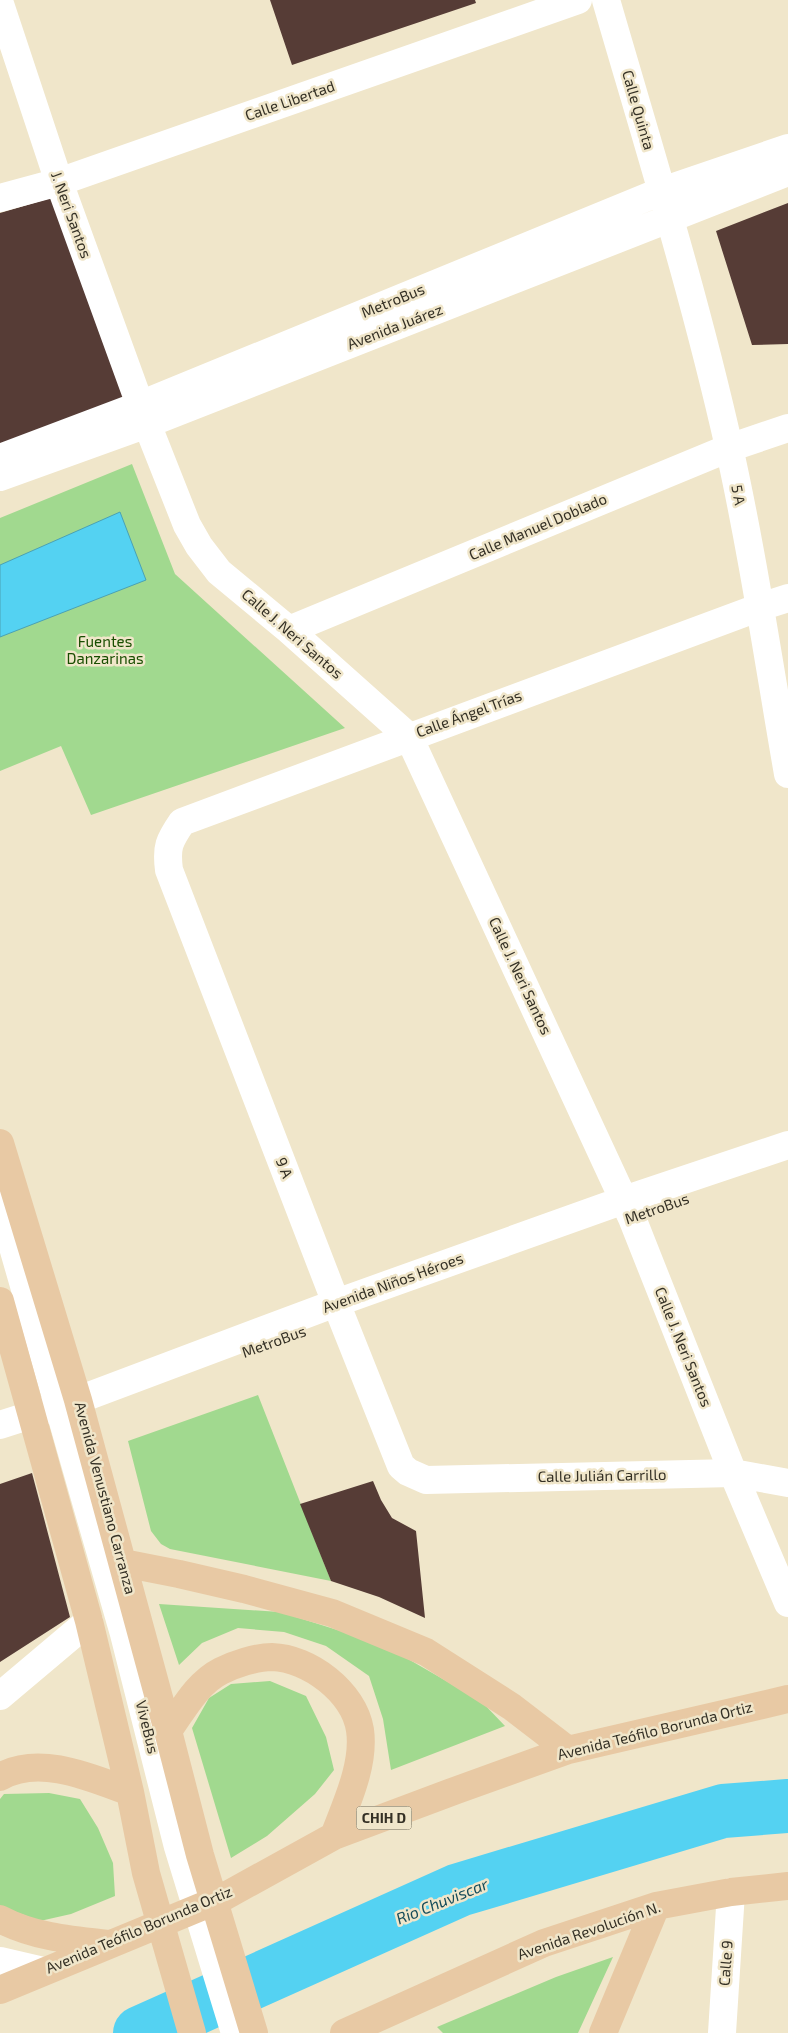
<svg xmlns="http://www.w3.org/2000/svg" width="788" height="2033" font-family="'Exo 2',sans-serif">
  <rect width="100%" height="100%" fill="#f0e6ca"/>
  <path fill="#a1d98f" d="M 132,464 L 175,574 L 345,728 L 91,815 L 61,746 L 0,771 L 0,518 Z
    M 258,1395 L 331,1581 L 170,1549 L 161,1544 L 151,1531 L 128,1441 Z
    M 159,1604 L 280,1612 L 382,1644 L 481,1701 L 505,1726 L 391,1770 L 383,1719 L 369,1676 L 326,1646 L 284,1632 L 238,1628 L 202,1643 L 179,1665 Z
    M 270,1681 L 306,1696 L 326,1737 L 334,1770 L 315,1794 L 267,1836 L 231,1858 L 192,1728 L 209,1698 L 231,1684 Z
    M 49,1793 L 80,1799 L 98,1828 L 113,1863 L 115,1896 L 71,1914 L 40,1921 L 0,1906 L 0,1799 L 4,1794 Z
    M 613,1957 L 578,2033 L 443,2033 L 437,2027 L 556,1977 Z"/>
  <path fill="#54d2f2" stroke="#4aa1b4" d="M 120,512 L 146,580 L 0,637 L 0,565 Z"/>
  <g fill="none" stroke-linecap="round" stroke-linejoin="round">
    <path stroke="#54d2f2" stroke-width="54" d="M 140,2033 L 459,1890 L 723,1811 L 788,1806"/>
  </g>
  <path fill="#563c36" d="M 270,0 L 475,0 L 476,3 L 292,65 Z
    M 51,198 L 127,404 L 0,452 L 0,213 Z
    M 788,203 L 788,344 L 752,345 L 716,231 Z
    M 32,1473 L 70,1617 L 0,1662 L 0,1484 Z
    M 373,1481 L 381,1500 L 392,1518 L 416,1531 L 425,1618 L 379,1597 L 331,1581 L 300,1504 Z"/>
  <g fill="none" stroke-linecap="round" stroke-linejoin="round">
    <path stroke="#fff" stroke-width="28" d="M 606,0 C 649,148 695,296 729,447 C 753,555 769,665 788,774
      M 0,4 L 59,182 L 147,424 L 187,525 L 199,546 L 219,572 L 289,630 L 409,737 L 632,1218 L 733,1473 L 788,1603
      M 0,198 L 59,182 L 578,0
      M 0,458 L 140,405 L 662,191 L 788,148
      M 0,477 L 147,424 L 788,172
      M 788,598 L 760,607 L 182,822 C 169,841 166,847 169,870 L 336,1303 L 401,1466 L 408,1472 L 426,1480 L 733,1473 L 788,1483
      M 289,630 L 729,448 L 788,428
      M 0,1202 L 124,1634 L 178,1847 L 235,2033
      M 0,1425 L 78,1400 L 336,1303 L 624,1200 L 788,1145
      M 0,1696 L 89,1621
      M 0,1961 L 43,1971
      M 722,2033 L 731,1892"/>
    <path stroke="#e8c9a4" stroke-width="28" d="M 0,1143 L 78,1400 L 168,1731 L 200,1855 L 254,2033
      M 0,1301 L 89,1621 L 130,1792 L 146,1873 L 192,2033
      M 123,1563 L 179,1574 L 244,1589 L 332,1613 L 426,1652 L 512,1707 L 568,1750
      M 168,1731 C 183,1710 197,1683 221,1671 C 235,1664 256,1657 272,1657 C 309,1658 354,1692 360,1730 C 365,1765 346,1804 334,1836
      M 0,1777 C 39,1754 92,1778 130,1792
      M 0,1919 C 34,1937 72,1940 109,1944
      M 0,1990 L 220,1899 L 334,1836 L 457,1790 L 568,1750 L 788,1699
      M 344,2033 L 544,1943 L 656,1906 L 731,1892 L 788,1886
      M 603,2033 L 656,1906"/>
  </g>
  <g text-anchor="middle" stroke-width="5" stroke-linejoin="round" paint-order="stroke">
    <rect fill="#f0e6ca" stroke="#6c6756" stroke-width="1" x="356.5" y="1806.5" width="55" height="23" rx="4"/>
    <g font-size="14" font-weight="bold" fill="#343025">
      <text x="384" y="1823">CHIH D</text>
    </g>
    <g font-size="15" fill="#343025" stroke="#f0e6ca">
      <text transform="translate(290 101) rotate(-19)" y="5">Calle Libertad</text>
      <text transform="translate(638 110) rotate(74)" y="5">Calle Quinta</text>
      <text transform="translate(71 215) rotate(70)" y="5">J. Neri Santos</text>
      <text transform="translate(393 301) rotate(-22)" y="5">MetroBus</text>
      <text transform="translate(395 327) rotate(-21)" y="5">Avenida Juárez</text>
      <text transform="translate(738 495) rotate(79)" y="5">5 A</text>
      <text transform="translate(538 527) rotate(-23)" y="5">Calle Manuel Doblado</text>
      <text transform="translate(292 634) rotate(41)" y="5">Calle J. Neri Santos</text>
      <text transform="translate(469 714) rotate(-20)" y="5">Calle Ángel Trías</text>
      <text transform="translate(520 976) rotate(65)" y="5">Calle J. Neri Santos</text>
      <text transform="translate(284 1168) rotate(69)" y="5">9 A</text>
      <text transform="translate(657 1209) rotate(-19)" y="5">MetroBus</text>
      <text transform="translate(393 1283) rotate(-20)" y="5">Avenida Niños Héroes</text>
      <text transform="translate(274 1342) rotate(-20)" y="5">MetroBus</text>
      <text transform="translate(683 1347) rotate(68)" y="5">Calle J. Neri Santos</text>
      <text transform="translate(602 1476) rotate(-1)" y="5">Calle Julián Carrillo</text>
      <text transform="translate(105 1498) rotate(75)" y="5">Avenida Venustiano Carranza</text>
      <text transform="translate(147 1727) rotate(76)" y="5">ViveBus</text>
      <text transform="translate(655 1731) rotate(-14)" y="5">Avenida Teófilo Borunda Ortiz</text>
      <text transform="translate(139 1930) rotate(-23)" y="5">Avenida Teófilo Borunda Ortiz</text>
      <text transform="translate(589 1931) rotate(-19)" y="5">Avenida Revolución N.</text>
      <text transform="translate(726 1963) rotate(-86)" y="5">Calle 9</text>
    </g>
    <g font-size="15" fill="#184e00" stroke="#f0e6ca">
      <text x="105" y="647">Fuentes<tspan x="105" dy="17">Danzarinas</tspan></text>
    </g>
    <g font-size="16" font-style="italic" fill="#164c5a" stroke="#f0e6ca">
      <text transform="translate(442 1901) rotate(-22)" y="6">Rio Chuviscar</text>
    </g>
  </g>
</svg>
